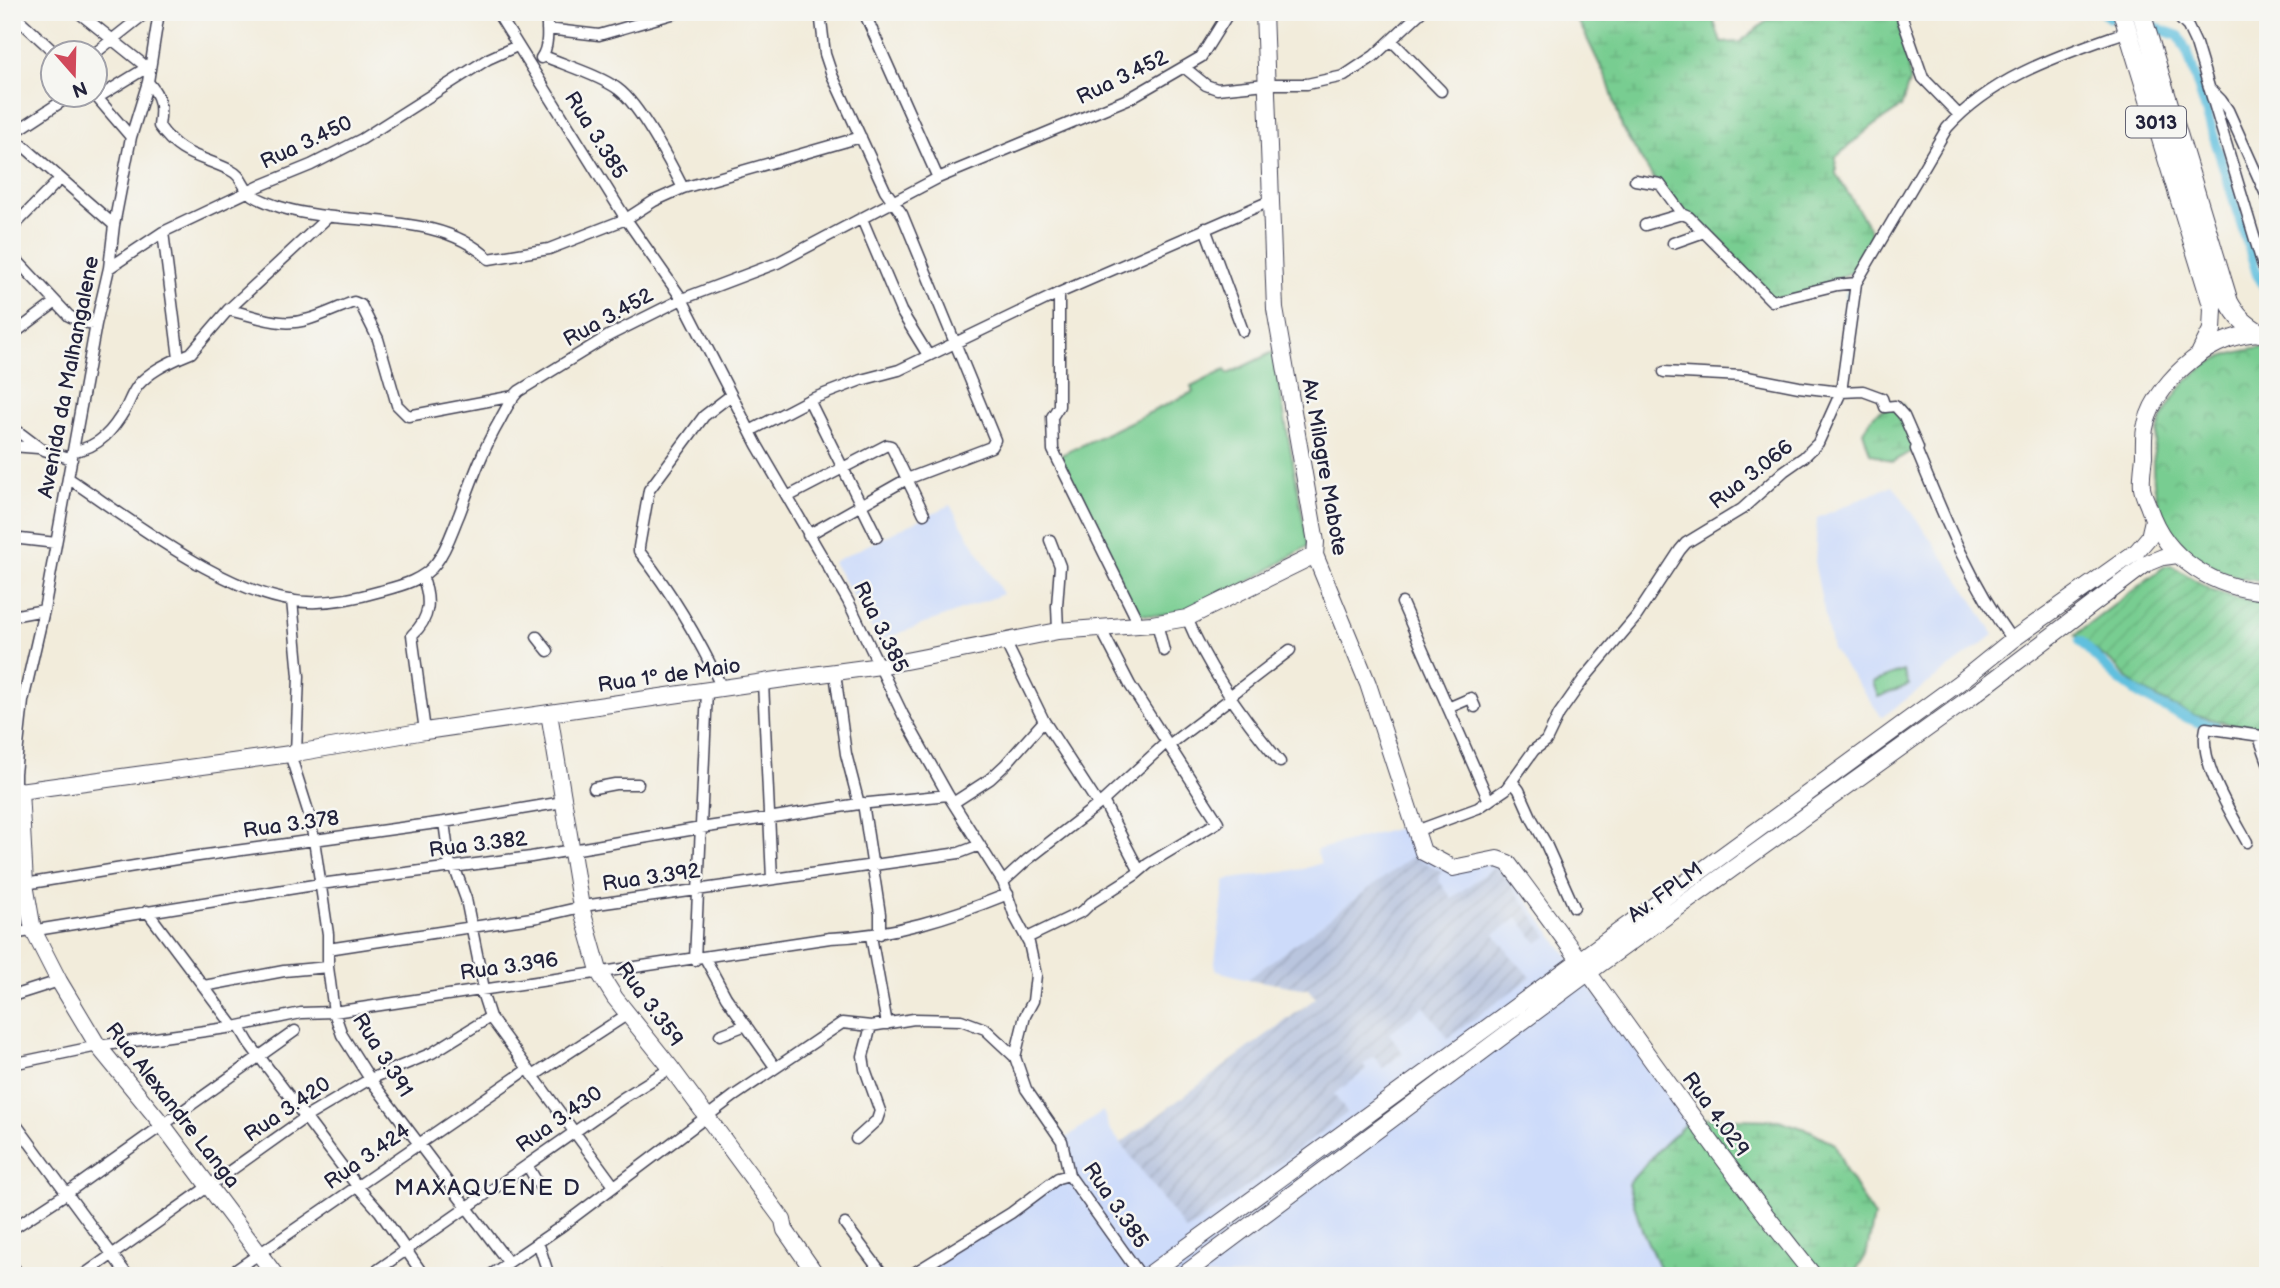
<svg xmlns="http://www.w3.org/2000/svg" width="2280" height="1288" font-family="'Balsamiq Sans',sans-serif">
  <defs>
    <pattern id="industrial-furrows" width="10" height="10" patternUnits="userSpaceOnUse" patternTransform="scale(1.75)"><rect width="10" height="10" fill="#b9c5de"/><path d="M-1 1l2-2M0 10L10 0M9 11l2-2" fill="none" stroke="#9fa9bf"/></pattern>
    <pattern id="wetland-marsh" width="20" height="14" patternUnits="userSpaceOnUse" patternTransform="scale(1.75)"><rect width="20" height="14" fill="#78cd91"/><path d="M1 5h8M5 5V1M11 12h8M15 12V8" fill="none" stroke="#68b07e"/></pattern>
    <pattern id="park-crowns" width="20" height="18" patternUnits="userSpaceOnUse" patternTransform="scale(1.75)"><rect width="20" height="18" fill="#78cd91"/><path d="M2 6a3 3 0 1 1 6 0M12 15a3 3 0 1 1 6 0" fill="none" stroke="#68b07e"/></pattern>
    <pattern id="garden-furrows" width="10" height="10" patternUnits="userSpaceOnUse" patternTransform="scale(1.75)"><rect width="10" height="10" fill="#78cd91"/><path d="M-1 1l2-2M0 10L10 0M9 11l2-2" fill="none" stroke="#68b07e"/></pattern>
  </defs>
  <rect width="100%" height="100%" fill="#f6f6f2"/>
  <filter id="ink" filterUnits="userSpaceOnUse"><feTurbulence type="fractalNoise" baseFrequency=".0143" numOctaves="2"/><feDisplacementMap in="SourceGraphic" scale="14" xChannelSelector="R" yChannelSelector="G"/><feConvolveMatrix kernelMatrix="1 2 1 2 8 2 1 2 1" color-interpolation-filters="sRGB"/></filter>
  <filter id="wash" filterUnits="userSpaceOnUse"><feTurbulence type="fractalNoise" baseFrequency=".00686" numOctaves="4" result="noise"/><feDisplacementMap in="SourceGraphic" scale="28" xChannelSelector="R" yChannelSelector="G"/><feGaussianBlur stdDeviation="1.57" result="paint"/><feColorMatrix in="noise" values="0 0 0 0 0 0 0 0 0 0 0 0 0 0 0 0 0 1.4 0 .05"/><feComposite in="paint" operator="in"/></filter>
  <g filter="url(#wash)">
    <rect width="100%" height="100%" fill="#f2ecdb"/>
    <path fill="#cddbfa" d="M 1893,485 L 1969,594 L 1994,635 L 1882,717 L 1832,649 L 1815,567 L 1817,518 Z
      M 950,505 L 1003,594 L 879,641 L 833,562 Z
      M 1414,824 L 1441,863 L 1497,859 L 1801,1276 L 909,1276 L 1068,1175 L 1062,1141 L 1103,1111 L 1109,1128 L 1122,1145 L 1317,998 L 1309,989 L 1248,979 L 1217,971 L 1215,963 L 1225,880 L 1303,869 L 1321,863 L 1316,850 Z"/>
    <path fill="url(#industrial-furrows)" d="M 1413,856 L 1443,872 L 1439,875 L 1439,881 L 1452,898 L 1493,868 L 1499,869 L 1548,936 L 1537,943 L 1518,917 L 1495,934 L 1514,960 L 1531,977 L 1448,1038 L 1424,1006 L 1389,1033 L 1403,1053 L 1383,1068 L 1374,1056 L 1363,1065 L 1366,1070 L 1334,1094 L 1347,1113 L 1186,1231 L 1121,1143 L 1316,998 L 1308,989 L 1248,979 Z"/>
    <path fill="url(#wetland-marsh)" stroke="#4d7866" stroke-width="2" d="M 1572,12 L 1711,12 L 1721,43 L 1740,42 L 1778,12 L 1896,12 L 1905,40 L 1910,79 L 1901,107 L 1870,128 L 1836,157 L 1836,174 L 1870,229 L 1874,246 L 1853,271 L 1801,296 L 1768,298 L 1653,178 L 1623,130 L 1608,82 L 1582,28 Z
      M 1902,404 L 1911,420 L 1918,448 L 1892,462 L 1870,453 L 1863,431 C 1875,411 1879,408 1902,404 Z
      M 1692,1118 L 1779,1120 L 1811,1131 L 1835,1144 L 1846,1171 L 1874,1217 L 1866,1256 L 1852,1276 L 1663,1276 L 1642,1230 L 1628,1184 L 1662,1146 Z"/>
    <path fill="url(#park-crowns)" stroke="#4d7866" stroke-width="2" d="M 2268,347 L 2268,581 C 2245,582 2221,573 2203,560 C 2197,556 2191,552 2186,547 C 2136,499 2145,412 2198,371 C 2218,355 2243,350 2268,347 Z"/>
    <path fill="url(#garden-furrows)" stroke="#4d7866" stroke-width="2" d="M 2171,565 L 2213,591 L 2238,599 L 2268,603 L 2268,726 L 2238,726 L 2189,714 L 2138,688 L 2110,661 L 2075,635 L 2165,566 Z"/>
    <path fill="#78cd91" stroke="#4d7866" stroke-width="2" d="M 1273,352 L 1308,546 C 1268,570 1182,630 1136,612 L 1059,456 L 1193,392 L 1191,387 L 1225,370 L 1228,374 Z
      M 1903,671 L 1909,685 L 1878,697 L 1873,682 Z"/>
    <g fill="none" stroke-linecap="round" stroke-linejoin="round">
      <path stroke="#60c0de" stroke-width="2.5" d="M 2254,14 L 2268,16
        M 2156,28 L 2179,36 L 2188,54 L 2257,274 L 2268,293
        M 1847,313 L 1846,296 L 1849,289"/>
      <path stroke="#60c0de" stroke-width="10" d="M 2102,12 L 2110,18
        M 2156,28 L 2179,36 L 2188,54 L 2257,274 L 2268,293
        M 2080,641 C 2115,678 2133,695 2180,715 C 2192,720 2203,725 2216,727"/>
    </g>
  </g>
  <g filter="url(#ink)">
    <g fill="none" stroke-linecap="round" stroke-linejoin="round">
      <g stroke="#414053" stroke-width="13">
        <path id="street" d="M 78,12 L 149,69
          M 497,12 L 626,219 L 682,299 L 757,445 L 848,601 L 903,715 L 948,795 L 1003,882 L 1015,917 L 1029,943 L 1036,975 L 1033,1001 L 1025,1016 L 1015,1057 L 1026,1089 L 1062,1141 L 1069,1175 L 1141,1276
          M 864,12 L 938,178
          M 1900,12 L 1923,78 L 1959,115
          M 2173,12 L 2188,27 L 2196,44 L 2263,266 L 2268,274
          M 2234,12 L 2252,12
          M 12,13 L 54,52
          M 2142,17 L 2159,12
          M 547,29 L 599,35 L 679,12
          M 1391,40 L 1441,91
          M 94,54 L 147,12
          M 544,56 C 565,65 601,76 618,89 C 639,104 671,164 683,188
          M 541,58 C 550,46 547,27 546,12
          M 1185,68 L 1206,85 L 1217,89 L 1266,84 L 1307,84 L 1344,76 L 1374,56 L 1421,12
          M 148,82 C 161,97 162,106 159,126 C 181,157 199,155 230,170 C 240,175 241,181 247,190 C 252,197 271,204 280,207 C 346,228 438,209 489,259 L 549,249 L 626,219 L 654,201 L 683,188 L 861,137
          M 2209,88 L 2221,100 L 2228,110 L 2268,199
          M 94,94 L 131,137
          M 97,98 L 146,68
          M 12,134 L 73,94
          M 12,136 L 114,225
          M 1635,180 L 1660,184 L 1682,214 L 1689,217 L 1772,301 L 1837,285 L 1856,283
          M 862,219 L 901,311 L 928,355
          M 1645,225 L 1682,214
          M 12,228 L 60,179
          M 1205,228 L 1243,331
          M 163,232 L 179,358 L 191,353 L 228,310 L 327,218
          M 1673,243 L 1704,232
          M 12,255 L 69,316 L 81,322 L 96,324
          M 109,268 L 163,232 L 262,185 L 311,165 L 362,139 L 488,59 L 517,46
          M 1059,293 L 1059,406 L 1052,417 L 1053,450 L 1139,624
          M 228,310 C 246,313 263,321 281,322 C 307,325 330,310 354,302 L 361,305 L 378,339 L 397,405 L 408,416 L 514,396
          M 12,335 L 56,302
          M 1664,372 L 1742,376 L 1799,387 L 1841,392 L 1863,391 L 1882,398 L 1885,407 L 1895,406 L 1904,416 L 1918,448 L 1916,449 C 1944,517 1969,580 2012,640
          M 809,400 L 877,537
          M 12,427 L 41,449 L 72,459
          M 750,431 L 809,400 L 861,380 L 899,370 L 1059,293 L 1270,201
          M 12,446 L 38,448
          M 74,451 C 100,447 113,430 126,408 C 130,400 133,391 139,384 C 150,372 164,365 179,358
          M 68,478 C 130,519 232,600 307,602 C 331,603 357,598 381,591 C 400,586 424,580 436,563 C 447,549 452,531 459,515 C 471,483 482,451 499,422 C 505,411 510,399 519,391 L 610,335 L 682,299 L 777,263 L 938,178 L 1130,98 L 1201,57 L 1229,12
          M 789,496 L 887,445 L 891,446 L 924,514
          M 808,535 L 907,479 L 991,447 L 995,440 L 902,214 L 885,190 L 832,75 L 825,54 L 820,12
          M 12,538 L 56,543
          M 1050,540 L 1060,566 L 1057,606 L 1058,631
          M 422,576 C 431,599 431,618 412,635 L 425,731
          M 292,600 L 299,676 L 296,753
          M 1402,603 L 1489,801
          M 12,616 L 44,610
          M 1187,618 C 1209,671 1243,718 1280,762
          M 1157,623 L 1164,651
          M 537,637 L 548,651
          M 1005,641 L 1044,721 L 1098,804
          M 835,673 L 846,754 L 859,804
          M 763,682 L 772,879
          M 722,688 C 699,639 673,594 639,551 L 639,547 L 649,490 L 704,416 L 730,396
          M 1230,696 L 1290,650
          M 1448,708 L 1471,698 L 1475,707
          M 2259,737 L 2268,762
          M 1169,745 L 1231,698
          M 290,754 L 309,814 L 314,840 L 328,934 L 328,967 L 334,1012 L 342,1035 L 370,1079 L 508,1262
          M 1512,781 L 1519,790 L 1532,819 L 1545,842 L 1574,907
          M 594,788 L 615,784 L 638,784
          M 15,791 L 15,773 L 23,701 L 44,610 L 96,324 L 109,268 L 114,225 L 131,137 L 148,82 L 159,12
          M 1103,801 L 1139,870
          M 863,803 L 880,914 L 880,934
          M 953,803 L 990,779 L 1005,765 L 1044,721
          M 444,822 L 450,866
          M 1416,831 L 1478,808 L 1506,789 L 1534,750 L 1546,741 L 1559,714 L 1583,680 L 1636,617 L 1680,550 L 1686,543 L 1742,509 L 1784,471 L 1804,457 L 1818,443 L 1841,392 L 1856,283 L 1947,128 C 1994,75 2064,54 2128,31
          M 2247,842 C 2231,813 2198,761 2206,728 L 2268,737
          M 454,866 L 466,899 L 484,989
          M 1003,882 L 1027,860 L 1103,801 L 1167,742
          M 25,884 L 177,859 L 444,822 L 563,802
          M 147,911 L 234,1027
          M 12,934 L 320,884 L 531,857 L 701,828 L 859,804 L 948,795
          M 871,936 L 887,1024
          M 1027,938 L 1083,911 L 1091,903 L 1135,875 L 1148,864 L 1218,822 L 1130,685 L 1100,627
          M 328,949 L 538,917 L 590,905 L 959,853 L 980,845
          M 705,958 L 726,997 L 775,1067
          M 695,960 L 707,691
          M 204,986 L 284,971 L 328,967
          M 481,989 L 490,1017 L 614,1186
          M 12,996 L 59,981
          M 239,1026 L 249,1043 L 357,1186 L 380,1212 L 424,1276
          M 720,1035 L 746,1025
          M 12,1064 L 98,1046 L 234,1027 L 301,1013 L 334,1012 L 830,938 C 892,936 951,917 1008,894
          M 533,1076 L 628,1014
          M 12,1119 L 128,1276
          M 856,1139 L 877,1120 L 880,1111 L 865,1069 L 863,1056 L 871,1026
          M 527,1165 L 540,1187
          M 845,1224 L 884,1276
          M 12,1229 L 67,1193 L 295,1031
          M 538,1242 L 549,1276
          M 12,1265 L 20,1276
          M 82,1276 L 306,1117 L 370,1079 L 432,1053 L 490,1017
          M 227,1276 L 528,1069
          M 369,1276 L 623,1098 L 671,1068
          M 489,1276 L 559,1228 L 734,1096 L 842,1023 L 871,1026 L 914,1019 L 961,1020 L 985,1029 L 1015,1057
          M 662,1276 L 663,1276
          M 909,1276 L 1011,1213 L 1058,1178 L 1069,1175"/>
      </g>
      <g stroke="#414053" stroke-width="18">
        <path id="secondary" d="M 1264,12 L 1275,309 L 1316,542 L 1315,555 L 1368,684 L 1423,852 L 1453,868 L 1497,859 L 1508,863 C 1611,1000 1706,1142 1814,1276
          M 2265,333 C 2239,332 2212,344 2192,360 C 2172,376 2152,399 2146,424 C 2143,434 2144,446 2144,456 C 2143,466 2141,478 2142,488 C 2143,495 2147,502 2149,508 C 2166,560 2215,589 2268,592
          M 549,713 L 581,907 L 600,974 L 615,998 L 671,1068 L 783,1220 L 785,1230 L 817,1276
          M 20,790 L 25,884 L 33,930 L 59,981 L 98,1046 L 162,1124 L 276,1276
          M 12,792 L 290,754 L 425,731 L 791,678 L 880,666 L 1058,631 L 1152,624 L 1187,618 L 1315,555
          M 1147,1276 L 1960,682 L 2012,640 L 2137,551 L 2149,537 L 2153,520
          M 1182,1276 L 1589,972 L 1971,697 L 2146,564 L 2163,557 L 2178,555"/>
      </g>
      <g stroke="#414053" stroke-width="20">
        <path id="primary" d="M 2122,12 L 2213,308 L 2212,330 L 2201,352
          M 2141,12 L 2229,302 C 2237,317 2245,324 2260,333"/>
      </g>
      <use href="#street" stroke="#fff" stroke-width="10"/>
      <use href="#secondary" stroke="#fff" stroke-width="16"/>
      <use href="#primary" stroke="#fff" stroke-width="18"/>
    </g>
  </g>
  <g text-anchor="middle" stroke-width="5" stroke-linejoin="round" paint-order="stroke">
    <rect fill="#f6f6f2" stroke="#626272" stroke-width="2" x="2126" y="106.5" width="60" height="31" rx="5"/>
    <g font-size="19" font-weight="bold" fill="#22223b">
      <text x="2156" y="129">3013</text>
    </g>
    <g font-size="21" fill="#22223b" stroke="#f6f6f2">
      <text transform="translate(1122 77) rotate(-26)" y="7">Rua 3.452</text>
      <text transform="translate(596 135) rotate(58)" y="7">Rua 3.385</text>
      <text transform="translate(306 142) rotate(-25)" y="7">Rua 3.450</text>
      <text transform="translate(608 317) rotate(-29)" y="7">Rua 3.452</text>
      <text transform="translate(68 377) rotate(-79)" y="7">Avenida da Malhangalene</text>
      <text transform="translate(1325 467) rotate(80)" y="7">Av. Milagre Mabote</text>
      <text transform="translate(1751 474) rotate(-38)" y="7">Rua 3.066</text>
      <text transform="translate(881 627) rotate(64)" y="7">Rua 3.385</text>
      <text transform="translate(669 675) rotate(-8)" y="7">Rua 1º de Maio</text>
      <text transform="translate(291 824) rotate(-8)" y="7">Rua 3.378</text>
      <text transform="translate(478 844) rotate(-7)" y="7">Rua 3.382</text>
      <text transform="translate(651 877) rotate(-8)" y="7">Rua 3.392</text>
      <text transform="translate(1665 892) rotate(-36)" y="7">Av. FPLM</text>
      <text transform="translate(509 966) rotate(-8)" y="7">Rua 3.396</text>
      <text transform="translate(650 1004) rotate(54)" y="7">Rua 3.359</text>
      <text transform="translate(383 1055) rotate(58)" y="7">Rua 3.391</text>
      <text transform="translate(173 1105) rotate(52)" y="7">Rua Alexandre Langa</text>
      <text transform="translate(287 1109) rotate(-34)" y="7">Rua 3.420</text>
      <text transform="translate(1716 1114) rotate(54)" y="7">Rua 4.029</text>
      <text transform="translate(559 1119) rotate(-35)" y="7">Rua 3.430</text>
      <text transform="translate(367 1156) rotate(-35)" y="7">Rua 3.424</text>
      <text transform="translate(1116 1205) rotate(56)" y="7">Rua 3.385</text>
    </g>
    <g font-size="23" letter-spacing="2" fill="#22223b" stroke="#f6f6f2">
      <text x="488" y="1195">MAXAQUENE D</text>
    </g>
  </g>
  <rect width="2280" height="1288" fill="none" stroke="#f6f6f2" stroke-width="42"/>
  <g transform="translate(74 74) rotate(160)"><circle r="33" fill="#f6f6f2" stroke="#a1a1a9" stroke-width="2"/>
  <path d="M0-5L12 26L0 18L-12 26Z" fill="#d1495b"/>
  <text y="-10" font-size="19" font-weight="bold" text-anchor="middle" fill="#22223b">N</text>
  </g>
</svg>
